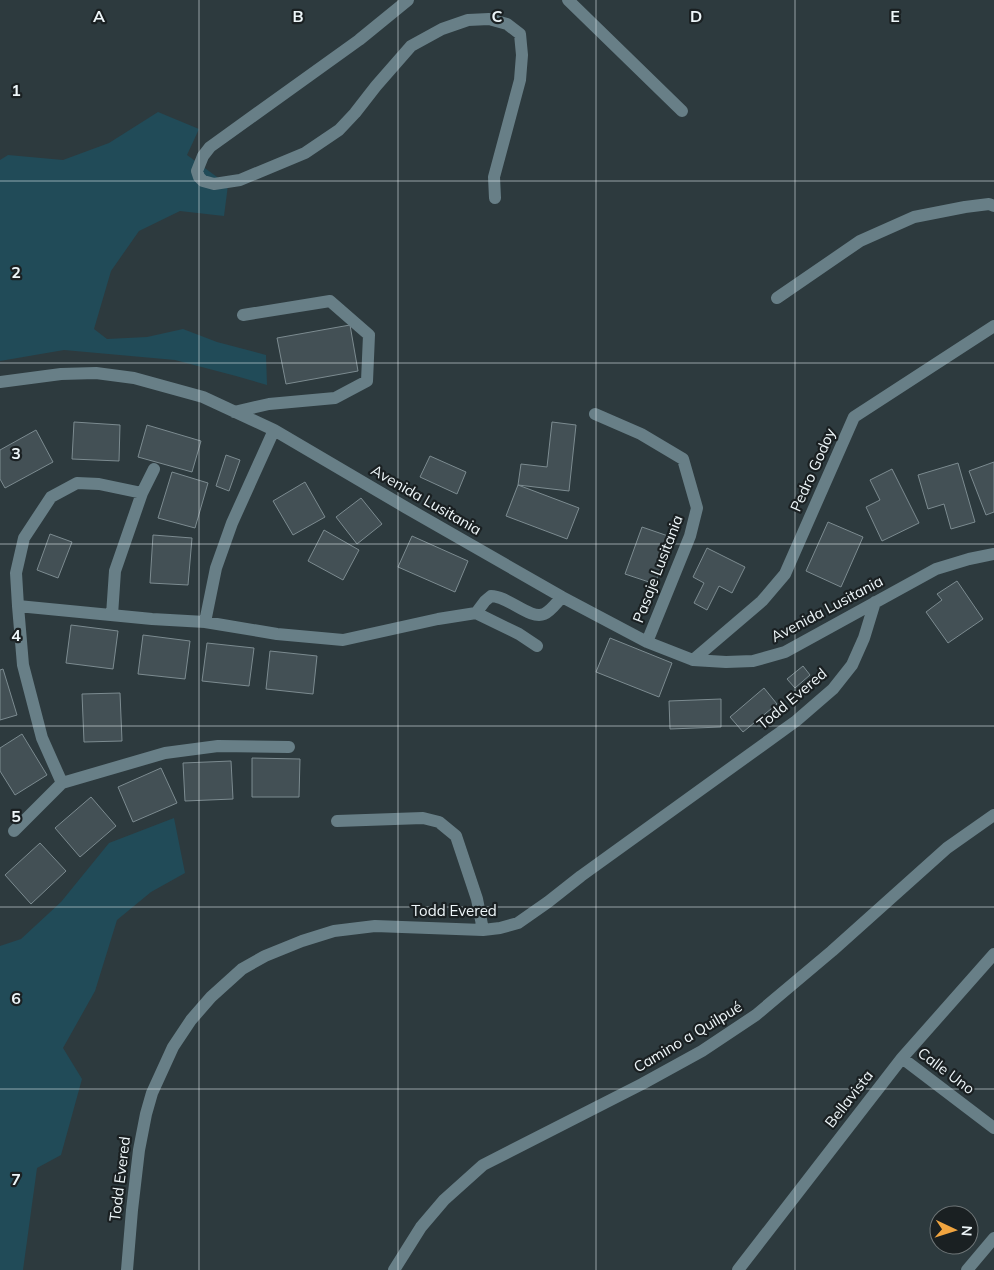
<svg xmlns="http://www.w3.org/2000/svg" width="994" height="1270" font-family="Mulish,sans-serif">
  <rect width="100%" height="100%" fill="#2d3a3e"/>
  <path fill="#214b58" d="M 158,112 L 199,129 L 187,155 L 228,185 L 224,216 L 180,211 L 139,231 L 111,271 L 94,329 L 107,339 L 147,337 L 183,329 L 217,342 L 266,355 L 267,385 L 236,376 L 175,360 L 64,350 L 0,361 L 0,160 L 8,155 L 63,160 L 109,143 Z
    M 174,818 L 185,873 L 151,892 L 117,920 L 95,991 L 63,1048 L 82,1079 L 61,1155 L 37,1168 L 23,1270 L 0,1270 L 0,946 L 21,939 L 61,902 L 109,843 Z"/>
  <path fill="#435055" stroke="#7c8b90" d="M 350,325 L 358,371 L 286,384 L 277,338 Z
    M 74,422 L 120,425 L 119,461 L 72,459 Z
    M 552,422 L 576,425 L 569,491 L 518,485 L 521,464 L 547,467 Z
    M 147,425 L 201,441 L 192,472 L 138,457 Z
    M 36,430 L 53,462 L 5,488 L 0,479 L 0,450 Z
    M 226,455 L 240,460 L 229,491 L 216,486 Z
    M 430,456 L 466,472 L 457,494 L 420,477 Z
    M 994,462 L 994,512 L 986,515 L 969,471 Z
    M 958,463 L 975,522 L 951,529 L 944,504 L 928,509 L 918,475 Z
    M 892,469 L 919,523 L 882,541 L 866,507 L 880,500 L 870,480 Z
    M 172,472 L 208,483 L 195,528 L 158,518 Z
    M 305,482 L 325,517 L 293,535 L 273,501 Z
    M 518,485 L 579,508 L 567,539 L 506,516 Z
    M 361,498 L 382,524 L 357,544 L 336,517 Z
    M 828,522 L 863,537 L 841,587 L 806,571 Z
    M 642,527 L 671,537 L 655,584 L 625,574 Z
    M 324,530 L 359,550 L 343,580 L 308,561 Z
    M 50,534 L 72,542 L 58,578 L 37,570 Z
    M 153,535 L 192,538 L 188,585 L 150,583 Z
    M 412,536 L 468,561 L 455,592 L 398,567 Z
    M 707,548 L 745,567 L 732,593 L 719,586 L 707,610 L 694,603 L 704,583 L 693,577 Z
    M 957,581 L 983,619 L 948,643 L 926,612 L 942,600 L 937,594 Z
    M 71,625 L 118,631 L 113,669 L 66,663 Z
    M 143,635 L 190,641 L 185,679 L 138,674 Z
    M 610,638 L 672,663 L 659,697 L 596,672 Z
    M 207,643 L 254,648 L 249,686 L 202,681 Z
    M 270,651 L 317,656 L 313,694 L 266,689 Z
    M 803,666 L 810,675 L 795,688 L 787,679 Z
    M 3,669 L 17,715 L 0,720 L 0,670 Z
    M 764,688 L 777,704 L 743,732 L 730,717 Z
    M 120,693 L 122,741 L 84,742 L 82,694 Z
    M 721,699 L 721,727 L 670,729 L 669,701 Z
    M 22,734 L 47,775 L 15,795 L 0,771 L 0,748 Z
    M 252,758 L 300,759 L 299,797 L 252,797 Z
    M 231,761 L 233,799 L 185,801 L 183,763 Z
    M 161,768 L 177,803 L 133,822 L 118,787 Z
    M 91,797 L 116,826 L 80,857 L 55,828 Z
    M 40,843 L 66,871 L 31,904 L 5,875 Z"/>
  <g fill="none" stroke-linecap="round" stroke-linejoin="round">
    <path stroke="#687f87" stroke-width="12" d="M 408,0 L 359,40 L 210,147 L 203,156 L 197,171 L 199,177 L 203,181 L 214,184 L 240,180 L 305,153 L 339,130 L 355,113 L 376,86 L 411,46 L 442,29 L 468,20 L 489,19 L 507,24 L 520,34 L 522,55 L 520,80 L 494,177 L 495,198
      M 568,0 L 682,111
      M 777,298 L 860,241 L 914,217 L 965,207 L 989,204 L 994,206
      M 0,382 L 61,374 L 96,373 L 134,378 L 203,397 L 274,430 L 405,507 L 562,597 L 647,642 L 693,660 L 726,662 L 753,661 L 785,652 L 936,569 L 969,559 L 994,554
      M 234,412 L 269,404 L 335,398 L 367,381 L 369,335 L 330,301 L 243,315
      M 595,414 L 641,434 L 683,459 L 697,508 L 690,536 L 647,642
      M 18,606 L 152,619 L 205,622 L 277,634 L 343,640 L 438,619 L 476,613 L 519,634 L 537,646
      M 476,613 L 485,601 L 491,596 C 508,596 530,620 544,614 C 551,611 557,602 562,597
      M 112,615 L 115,571 L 142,493 L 154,469
      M 205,622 L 216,568 L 232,523 L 274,430
      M 693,660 L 762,601 L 785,574 L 854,417 L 994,326
      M 62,783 L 42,738 L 23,665 L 18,606 L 16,573 L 24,538 L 51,497 L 77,483 L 99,484 L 142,493
      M 337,821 L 423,818 L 439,822 L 456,836 L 477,899 L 483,930
      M 14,831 L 62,783 L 165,753 L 218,746 L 289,747
      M 902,1058 L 994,1128
      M 127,1270 L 132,1210 L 139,1150 L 146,1114 L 152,1093 L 173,1047 L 191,1020 L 211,997 L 242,969 L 265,956 L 302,941 L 334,931 L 375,926 L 483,930 L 500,928 L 518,923 L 548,902 L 581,876 L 796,721 L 833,689 L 852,665 L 864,638 L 875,602
      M 394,1270 L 421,1227 L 444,1200 L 483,1165 L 642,1084 L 702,1051 L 756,1015 L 832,951 L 947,848 L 994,815
      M 738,1270 L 902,1058 L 994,954
      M 967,1270 L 994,1238"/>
  </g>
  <path fill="none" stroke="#eef6f9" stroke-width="1" stroke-opacity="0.55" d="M 199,0 L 199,1270M 398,0 L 398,1270M 596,0 L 596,1270M 795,0 L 795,1270M 0,181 L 994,181M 0,363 L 994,363M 0,544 L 994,544M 0,726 L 994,726M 0,907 L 994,907M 0,1089 L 994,1089"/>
  <g text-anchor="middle" stroke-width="4.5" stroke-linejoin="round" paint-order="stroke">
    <g font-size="15" fill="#eef6f9" stroke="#1a2022">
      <text transform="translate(813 470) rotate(-66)" y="5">Pedro Godoy</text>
      <text transform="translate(426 500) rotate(30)" y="5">Avenida Lusitania</text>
      <text transform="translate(658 569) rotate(-69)" y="5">Pasaje Lusitania</text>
      <text transform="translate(827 609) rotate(-28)" y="5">Avenida Lusitania</text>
      <text transform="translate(792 699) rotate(-40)" y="5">Todd Evered</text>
      <text x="454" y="916">Todd Evered</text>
      <text transform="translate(688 1037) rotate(-31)" y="5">Camino a Quilpué</text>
      <text transform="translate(946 1071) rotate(37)" y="5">Calle Uno</text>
      <text transform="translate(849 1099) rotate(-52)" y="5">Bellavista</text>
      <text transform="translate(120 1179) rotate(-83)" y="5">Todd Evered</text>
    </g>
  </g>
  <g font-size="16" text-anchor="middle" font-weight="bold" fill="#eef6f9" stroke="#1a2022" stroke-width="4.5" stroke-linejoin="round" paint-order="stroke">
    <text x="99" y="22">A</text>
    <text x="298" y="22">B</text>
    <text x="497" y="22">C</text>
    <text x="696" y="22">D</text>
    <text x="895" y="22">E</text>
    <text x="16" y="96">1</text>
    <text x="16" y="278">2</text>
    <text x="16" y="459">3</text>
    <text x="16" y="641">4</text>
    <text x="16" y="822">5</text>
    <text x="16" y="1004">6</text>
    <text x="16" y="1185">7</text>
  </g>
  <g transform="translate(954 1230) rotate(94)"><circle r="24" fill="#1a2022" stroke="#6f7678"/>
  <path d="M0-4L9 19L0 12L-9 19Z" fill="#f1a540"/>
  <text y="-8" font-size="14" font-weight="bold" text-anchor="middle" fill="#eef6f9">N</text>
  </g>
</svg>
